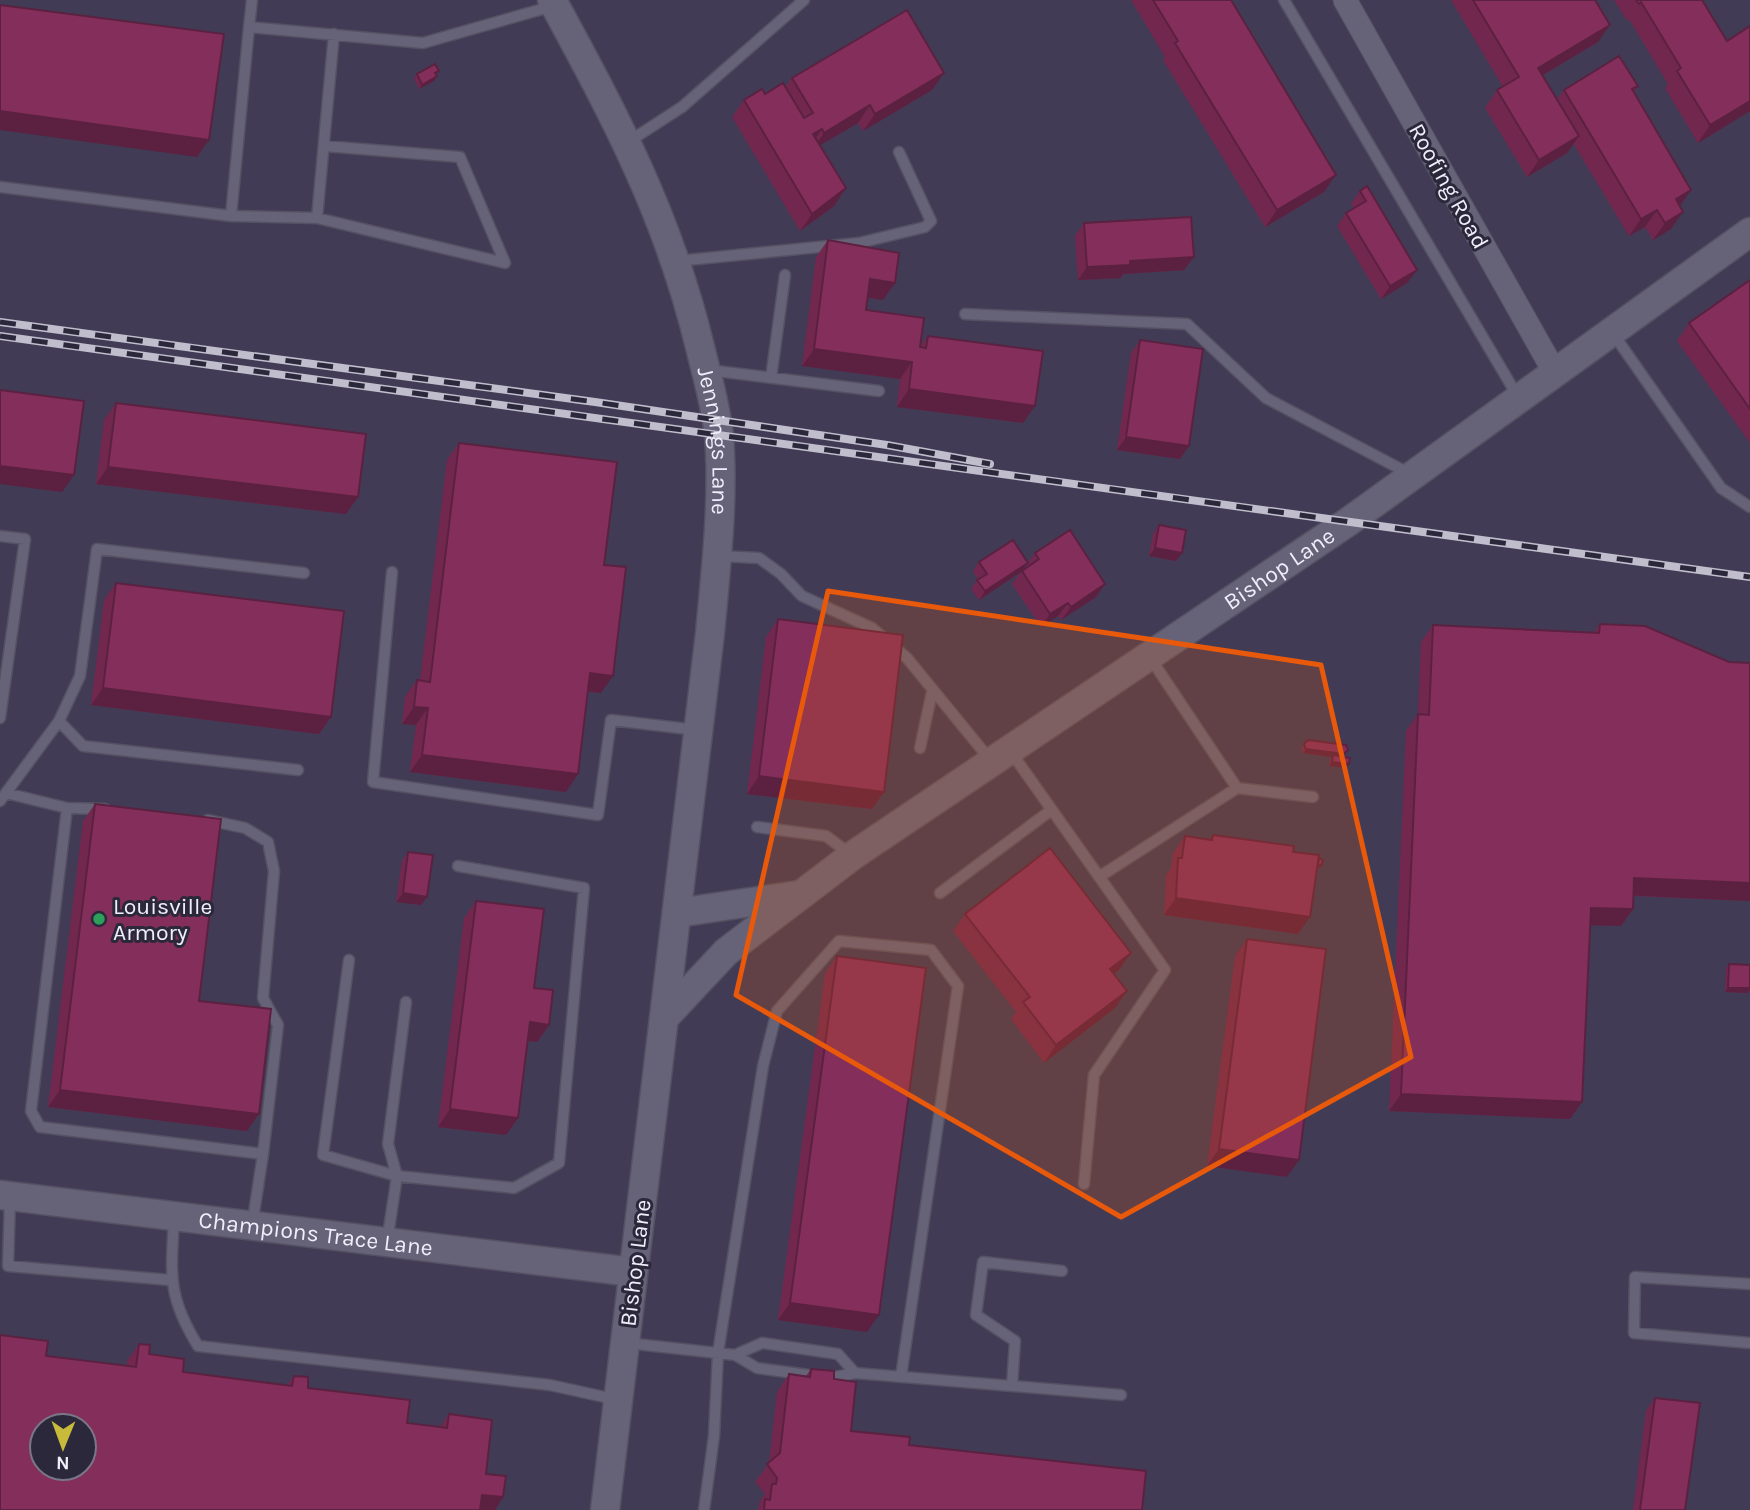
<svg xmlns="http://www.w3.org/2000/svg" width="1750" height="1510" font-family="Karla,sans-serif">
  <rect width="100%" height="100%" fill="#363246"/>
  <path fill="#413b55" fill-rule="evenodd" d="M 0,0 L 1750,0 L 1750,1510 L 0,1510 ZM 42,1426 L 84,1426 L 84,1468 L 42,1468 Z"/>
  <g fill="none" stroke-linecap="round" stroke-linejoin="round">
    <g stroke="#555162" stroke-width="13">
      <path id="service" d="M 252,0 L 249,27 L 423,43 L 553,6
        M 1284,0 L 1518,397
        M 249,27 L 231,216 L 317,218 L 334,34
        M 628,142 L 682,107 L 804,0
        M 0,187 L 231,216
        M 317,218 L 505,263 L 460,157 L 324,146
        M 677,261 L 859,243 L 925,227 L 931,221 L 899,152
        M 965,314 L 1187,324 L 1266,398 L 1410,474
        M 1612,332 L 1721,488 L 1750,507
        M 708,370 L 879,391
        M 771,378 L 785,275
        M 0,536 L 25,539 L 0,718
        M 719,556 L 759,558 L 781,574 L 802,596 L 872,628 L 907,658 L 992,762
        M 392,572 L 373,782 L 598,815 L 611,720 L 697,730
        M 59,721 L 83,746 L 298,770
        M 920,748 L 932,692
        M 1011,752 L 1165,970 L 1094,1075 L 1084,1184
        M 1237,788 L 1313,797
        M 6,793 L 67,808 L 31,1111 L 40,1127 L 263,1154 L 252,1226
        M 0,801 L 59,721 L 80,676 L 97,549 L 304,573
        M 67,808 L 105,809
        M 208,820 L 245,828 L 268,842 L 274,871 L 263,998 L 278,1025 L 263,1154
        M 757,827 L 826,836 L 850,854
        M 1099,877 L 1237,788 L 1149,656
        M 940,893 L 1050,811
        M 349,960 L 323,1155 L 397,1176
        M 397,1176 L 388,1144 L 406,1002
        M 10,1198 L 8,1266 L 170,1280
        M 174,1219 C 171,1274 167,1296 198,1346 L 550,1385 L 618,1400
        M 387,1242 L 397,1176 L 514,1188 L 559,1163 L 584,888 L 458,866
        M 1750,1284 L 1635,1277 L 1634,1333 L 1750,1343
        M 627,1343 L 735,1355 L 757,1368 L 830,1378 L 855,1373 L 838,1354 L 762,1343 L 735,1355
        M 855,1373 L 1121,1395
        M 1012,1386 L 1015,1341 L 976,1315 L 983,1262 L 1062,1271
        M 704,1510 L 714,1436 L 718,1353 L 763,1066 L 777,1011 L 839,941 L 931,950 L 958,986 L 901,1377"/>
    </g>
    <g stroke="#555162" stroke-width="25">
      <path id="minor" d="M 1345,0 L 1554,371"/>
    </g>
    <g stroke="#555162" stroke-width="31">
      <g id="tertiary">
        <path id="s1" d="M 552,0 C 616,118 668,215 700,347 C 707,376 716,406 719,436 C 724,500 716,568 710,633 L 605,1510"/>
        <path d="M 677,913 L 799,895"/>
        <path id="s2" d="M 666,1016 L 726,952 L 852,856 L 1348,522 L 1750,232"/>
        <path id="s3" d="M 0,1195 L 633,1272"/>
      </g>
    </g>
    <use href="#service" stroke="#666278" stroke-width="10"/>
    <use href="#minor" stroke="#666278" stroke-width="23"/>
    <use href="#tertiary" stroke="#666278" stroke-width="28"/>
    <g stroke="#c0bdcc" stroke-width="8">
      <path id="rail" d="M 0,322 L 595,402 L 887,445 L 990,464
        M 0,336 L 1750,577"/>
    </g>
    <use href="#rail" stroke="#2c283b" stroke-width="5" stroke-dasharray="16" stroke-linecap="butt"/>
  </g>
  <path fill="#72284e" d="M 1131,0 L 1231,0 L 1324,192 L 1265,227 L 1163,60 L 1165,57 Z
    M 1451,0 L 1595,0 L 1598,42 L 1543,75 L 1557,99 L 1564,90 L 1638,86 L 1634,92 L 1680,206 L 1671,229 L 1653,240 L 1645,227 L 1629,236 L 1573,143 L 1567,153 L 1527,177 L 1485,108 L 1497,90 L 1503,87 Z
    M 1614,0 L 1702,0 L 1727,41 L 1750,26 L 1750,111 L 1698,143 L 1665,88 L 1668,84 L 1629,19 L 1627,21 Z
    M 944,73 L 932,90 L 863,131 L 858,123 L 820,145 L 846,188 L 834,206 L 800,231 L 732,117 L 744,100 L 785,87 L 792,78 Z
    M 417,74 L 436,75 L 434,81 L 419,89 L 414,78 Z
    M 1360,191 L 1417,270 L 1407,283 L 1381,299 L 1337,226 L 1346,213 L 1354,208 L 1351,204 Z
    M 1084,223 L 1184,270 L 1123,274 L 1121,278 L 1078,280 L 1075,236 Z
    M 828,240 L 895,283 L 883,300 L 867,298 L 866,310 L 920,346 L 928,336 L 1023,423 L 897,407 L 900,379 L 802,366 L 816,257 Z
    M 1750,280 L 1750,443 L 1677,341 L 1689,323 Z
    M 1140,340 L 1180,459 L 1117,450 L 1131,353 Z
    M 116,403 L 358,497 L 346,514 L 96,484 L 104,420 Z
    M 459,443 L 604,565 L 601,693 L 588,692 L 566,792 L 410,772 L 416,725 L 402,724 L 405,697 L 417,680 L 420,680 L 447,460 Z
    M 1159,525 L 1182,553 L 1176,561 L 1149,556 L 1153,534 Z
    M 1035,553 L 1105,584 L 1096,597 L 1061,620 L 1058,616 L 1041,627 L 1012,584 L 1021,572 L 979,600 L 971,589 L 978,579 L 973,571 L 979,562 L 1028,563 L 1022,570 L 1027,567 L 1026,566 Z
    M 116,583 L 331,717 L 319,734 L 91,705 L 104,600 Z
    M 778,619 L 872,809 L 747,794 L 766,637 Z
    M 1600,624 L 1750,901 L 1634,896 L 1633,909 L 1621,926 L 1591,925 L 1582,1102 L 1570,1119 L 1389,1111 L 1406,731 L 1418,714 L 1421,642 L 1433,625 L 1594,632 Z
    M 1308,740 L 1348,750 L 1343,757 L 1346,768 L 1329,766 L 1330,760 L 1332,757 L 1303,753 L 1301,749 Z
    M 95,804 L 199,1001 L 247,1131 L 48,1107 L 83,821 Z
    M 1213,835 L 1293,852 L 1319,858 L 1321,866 L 1317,870 L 1298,934 L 1164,915 L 1166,875 L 1171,868 L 1173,853 L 1185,836 L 1209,840 Z
    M 408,852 L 421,905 L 396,902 L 402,861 Z
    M 476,901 L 534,988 L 549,1025 L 537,1042 L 528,1041 L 518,1118 L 506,1135 L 438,1127 L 464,918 Z
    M 965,914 L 1119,970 L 1114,974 L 1127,991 L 1115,1008 L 1044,1063 L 1011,1019 L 1016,1012 L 953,931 Z
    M 1247,939 L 1287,1177 L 1207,1166 L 1235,956 Z
    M 837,956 L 867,1332 L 778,1320 L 825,973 Z
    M 1729,964 L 1748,993 L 1725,992 L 1726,968 Z
    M 139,1344 L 149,1354 L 183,1372 L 287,1385 L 294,1376 L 308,1388 L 407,1423 L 440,1427 L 449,1414 L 486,1474 L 503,1497 L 495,1510 L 0,1510 L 46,1356 L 127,1366 L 127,1361 Z
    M 811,1369 L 834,1379 L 851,1431 L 909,1445 L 1142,1510 L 757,1510 L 759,1507 L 760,1501 L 765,1494 L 755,1482 L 769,1463 L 777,1392 L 789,1374 L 806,1376 Z
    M 1655,1398 L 1685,1510 L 1633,1510 L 1646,1411 Z"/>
  <path fill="#5c2140" d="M 1610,25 L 1598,42 L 1526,85 L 1538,68 Z
    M 944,73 L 932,90 L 863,131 L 875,114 Z
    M 437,76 L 434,81 L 419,89 L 422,85 Z
    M 1750,101 L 1750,111 L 1698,143 L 1710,125 Z
    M 870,105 L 858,123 L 812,150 L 824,133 Z
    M 0,111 L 209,140 L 197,157 L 0,130 Z
    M 822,129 L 810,146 L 813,134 Z
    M 1579,136 L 1567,153 L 1527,177 L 1539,160 Z
    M 1336,175 L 1324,192 L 1265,227 L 1277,210 Z
    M 846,188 L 834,206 L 800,231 L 812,214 Z
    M 1691,190 L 1679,207 L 1676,199 Z
    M 1657,210 L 1645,227 L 1629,236 L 1641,219 Z
    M 1683,212 L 1671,229 L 1653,240 L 1665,223 Z
    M 1194,257 L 1184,270 L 1123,274 L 1121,278 L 1078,280 L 1087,267 L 1130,261 Z
    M 1417,270 L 1407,283 L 1381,299 L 1390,286 Z
    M 870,279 L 895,283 L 883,300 L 858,296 Z
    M 814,349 L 912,362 L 900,379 L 802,366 Z
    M 909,389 L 1035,406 L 1023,423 L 897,407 Z
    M 1126,437 L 1189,446 L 1180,459 L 1117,450 Z
    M 0,466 L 74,475 L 62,492 L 0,484 Z
    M 108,467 L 358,497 L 346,514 L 96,484 Z
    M 1155,548 L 1182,553 L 1176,561 L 1149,556 Z
    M 1028,563 L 1021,572 L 979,600 L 985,591 Z
    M 1105,584 L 1096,597 L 1061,620 L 1071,607 Z
    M 1068,603 L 1058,616 L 1041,627 L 1050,614 Z
    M 590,673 L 613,676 L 601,693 L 578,690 Z
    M 103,688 L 331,717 L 319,734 L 91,705 Z
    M 414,707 L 428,708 L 416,725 L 402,724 Z
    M 1306,749 L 1344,754 L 1341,759 L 1333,755 L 1332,757 L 1303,753 Z
    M 422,755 L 578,774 L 566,792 L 410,772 Z
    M 1332,762 L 1349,764 L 1346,768 L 1329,766 Z
    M 759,776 L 884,792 L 872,809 L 747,794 Z
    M 1634,878 L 1750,883 L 1750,901 L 1622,895 Z
    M 403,893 L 427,897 L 421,905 L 396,902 Z
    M 1176,898 L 1310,917 L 1298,934 L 1164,915 Z
    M 1591,908 L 1633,909 L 1621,926 L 1579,925 Z
    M 1131,953 L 1119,970 L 1098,987 L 1110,969 Z
    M 1728,988 L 1750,988 L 1750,989 L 1748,993 L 1725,992 Z
    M 1127,991 L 1115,1008 L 1044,1063 L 1056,1045 Z
    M 530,1022 L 549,1025 L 537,1042 L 518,1040 Z
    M 60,1090 L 259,1114 L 247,1131 L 48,1107 Z
    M 1401,1094 L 1582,1102 L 1570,1119 L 1389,1111 Z
    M 450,1109 L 518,1118 L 506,1135 L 438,1127 Z
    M 1219,1149 L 1299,1160 L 1287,1177 L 1207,1166 Z
    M 790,1303 L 879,1315 L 867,1332 L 778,1320 Z
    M 482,1495 L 503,1497 L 495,1510 L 472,1510 Z"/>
  <path fill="#842f5b" stroke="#5c2140" stroke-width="2" fill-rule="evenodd" d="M 1153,0 L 1231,0 L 1336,175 L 1277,210 L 1175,43 L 1178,41 Z
    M 1473,0 L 1595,0 L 1610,25 L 1538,68 L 1579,136 L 1539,160 L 1497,90 L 1519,77 Z
    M 1636,0 L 1702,0 L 1727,41 L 1750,26 L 1750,101 L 1710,125 L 1677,71 L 1681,68 L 1641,2 L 1639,4 Z
    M 0,5 L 224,34 L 209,140 L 0,111 Z
    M 907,10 L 944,73 L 875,114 L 870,105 L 824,133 L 822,129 L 813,134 L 846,188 L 812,214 L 744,100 L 762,89 L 765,94 L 783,83 L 804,118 L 813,113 L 792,78 Z
    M 1619,56 L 1638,86 L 1632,89 L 1691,190 L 1676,199 L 1683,212 L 1665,223 L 1657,210 L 1641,219 L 1564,90 Z
    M 435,64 L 439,71 L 435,73 L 437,76 L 422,85 L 417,74 Z
    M 1367,186 L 1417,270 L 1390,286 L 1346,213 L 1366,201 L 1360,191 Z
    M 1191,217 L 1194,257 L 1130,261 L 1130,265 L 1087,267 L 1084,223 Z
    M 828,240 L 899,253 L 895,283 L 870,279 L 866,310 L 924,318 L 920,347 L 926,348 L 928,336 L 1043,351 L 1035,406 L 909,389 L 912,362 L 814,349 Z
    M 1750,280 L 1750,409 L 1689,323 Z
    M 1140,340 L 1203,349 L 1189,446 L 1126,437 Z
    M 0,390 L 84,401 L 74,475 L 0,466 Z
    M 116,403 L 366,434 L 358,497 L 108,467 Z
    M 459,443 L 617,462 L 604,565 L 626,567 L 613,676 L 590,673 L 578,774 L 422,755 L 428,708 L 414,707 L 417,680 L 430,682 Z
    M 1159,525 L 1186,530 L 1182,553 L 1155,548 Z
    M 1070,530 L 1105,584 L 1071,607 L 1068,603 L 1050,614 L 1022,571 L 1039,559 L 1035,553 Z
    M 1013,540 L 1028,563 L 985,591 L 977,580 L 987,574 L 979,562 Z
    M 116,583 L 344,611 L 331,717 L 103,688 Z
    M 778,619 L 903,635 L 884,792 L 759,776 Z
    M 1600,624 L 1645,626 L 1729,662 L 1750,663 L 1750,883 L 1634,878 L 1633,909 L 1591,908 L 1582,1102 L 1401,1094 L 1418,714 L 1429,715 L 1433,625 L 1599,633 Z
    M 1308,740 L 1346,745 L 1348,750 L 1344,754 L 1306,749 L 1304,744 Z
    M 1333,755 L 1350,758 L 1349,764 L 1332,762 Z
    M 95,804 L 221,819 L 199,1001 L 271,1009 L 259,1114 L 60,1090 Z
    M 1213,835 L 1294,846 L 1293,852 L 1319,855 L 1310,917 L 1176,898 L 1178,858 L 1182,858 L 1185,836 L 1212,840 Z
    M 1050,848 L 1131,953 L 1110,969 L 1127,991 L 1056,1045 L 1023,1002 L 1030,997 L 965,914 Z
    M 408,852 L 433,855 L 427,897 L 403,893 Z
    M 1319,858 L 1323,860 L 1321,866 L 1318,865 Z
    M 476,901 L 544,909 L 534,988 L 553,990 L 549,1025 L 530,1022 L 518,1118 L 450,1109 Z
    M 1247,939 L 1326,949 L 1299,1160 L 1219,1149 Z
    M 837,956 L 926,968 L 879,1315 L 790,1303 Z
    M 1729,964 L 1750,965 L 1750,988 L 1728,988 Z
    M 0,1335 L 48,1341 L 46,1356 L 136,1367 L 139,1344 L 150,1345 L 149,1354 L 184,1359 L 183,1372 L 292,1386 L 294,1376 L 308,1377 L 308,1388 L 410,1400 L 407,1423 L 447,1428 L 449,1414 L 492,1420 L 486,1474 L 506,1476 L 503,1497 L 482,1495 L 480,1510 L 0,1510 ZM 42,1426 L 84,1426 L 84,1468 L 42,1468 Z
    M 811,1369 L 834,1371 L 834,1379 L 856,1382 L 851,1431 L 910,1437 L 909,1445 L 1146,1471 L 1142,1510 L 764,1510 L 765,1499 L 770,1500 L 772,1484 L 776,1484 L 777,1478 L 767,1464 L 780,1453 L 789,1374 L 810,1377 Z
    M 1655,1398 L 1700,1403 L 1685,1510 L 1640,1510 Z"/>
  <path fill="#e8590c" fill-opacity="0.2" stroke="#e8590c" stroke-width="5" stroke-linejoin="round" d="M 828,591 L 1321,665 L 1411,1057 L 1121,1217 L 736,995 Z"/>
  <circle fill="#2e9e5b" stroke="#2c283b" stroke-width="2.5" cx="99" cy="919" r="7"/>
  <g text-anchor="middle" stroke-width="6" stroke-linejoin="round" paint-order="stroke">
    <g font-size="23" fill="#f0eefb" stroke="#2c283b">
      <text transform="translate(1449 186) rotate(61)" y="8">Roofing Road</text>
      <text dy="8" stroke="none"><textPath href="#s1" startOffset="474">Jennings Lane</textPath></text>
      <text dy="8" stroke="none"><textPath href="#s2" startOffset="761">Bishop Lane</textPath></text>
      <text dy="8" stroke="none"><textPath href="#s3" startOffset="318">Champions Trace Lane</textPath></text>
      <text transform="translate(635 1263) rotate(-83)" y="8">Bishop Lane</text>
    </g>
    <g font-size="23" fill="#f0eefb" stroke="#2c283b" text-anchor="start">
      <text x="113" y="914">Louisville<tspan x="113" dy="26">Armory</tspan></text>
    </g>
  </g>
  <g transform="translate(63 1447) rotate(181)"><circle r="33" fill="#2c283b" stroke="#7a7788" stroke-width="2"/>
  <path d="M0-5L12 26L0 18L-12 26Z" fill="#c8bb3b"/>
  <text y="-10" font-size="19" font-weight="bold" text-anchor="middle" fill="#f0eefb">N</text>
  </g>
</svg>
